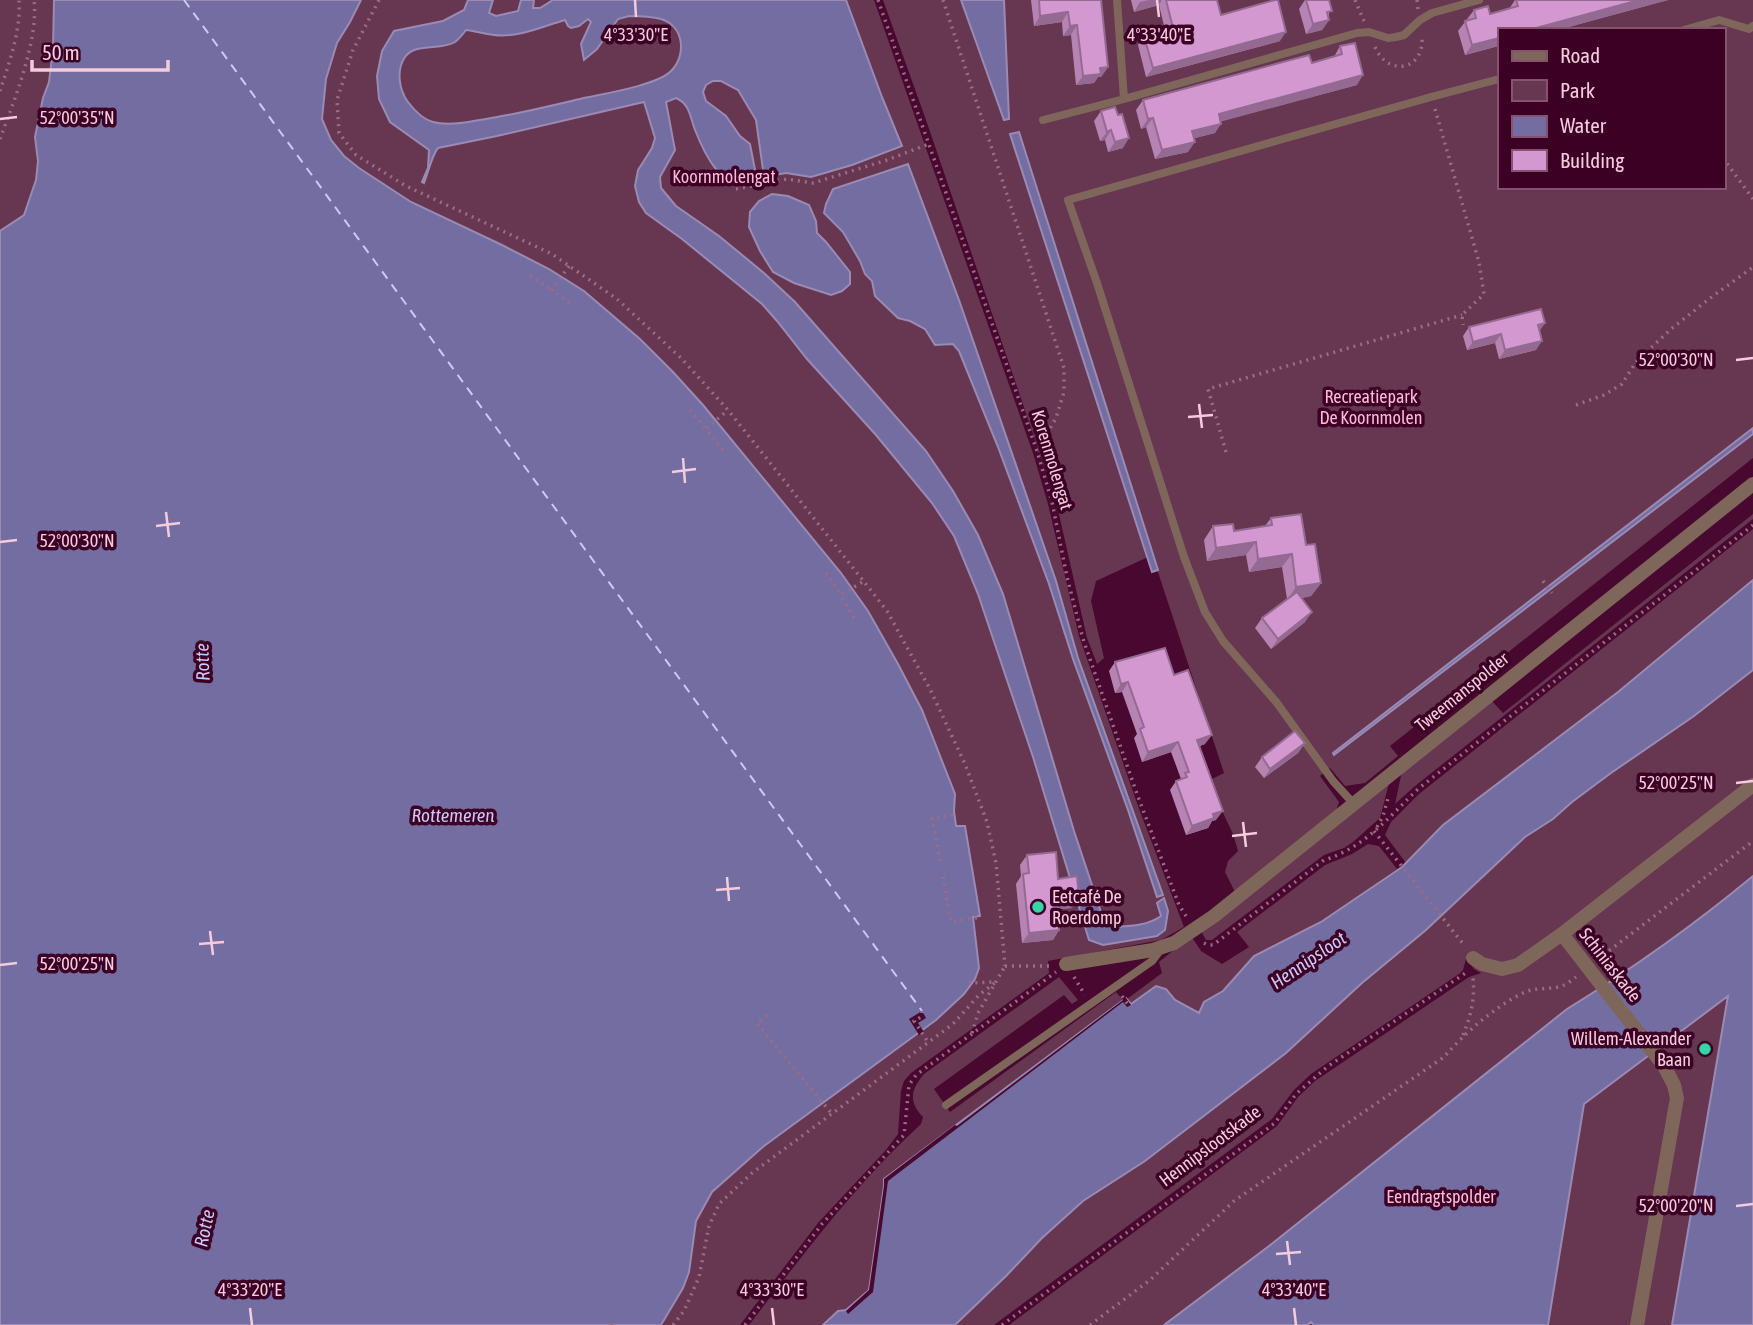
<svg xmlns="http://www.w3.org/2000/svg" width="1753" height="1325" font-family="'Asap Condensed',sans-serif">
  <rect width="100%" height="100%" fill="#48082f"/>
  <path fill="#673650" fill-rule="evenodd" d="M 0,0 L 100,0 L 0,340 Z
    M 361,0 L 874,0 L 1033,453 L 1048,504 L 1079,636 L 1138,806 L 1184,927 L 1161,940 L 1048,961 L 1049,973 L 911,1073 L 904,1081 L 901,1091 L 898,1134 L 886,1150 L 818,1223 L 740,1325 L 661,1325 L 683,1288 L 689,1272 L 696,1221 L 712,1192 L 764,1146 L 936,1020 L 964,994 L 972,917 L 980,915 L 965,827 L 956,827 L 954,811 L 955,794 L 922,710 L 898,664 L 868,611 L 841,573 L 703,405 L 673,372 L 640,339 L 584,291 L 549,269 L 411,202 L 359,168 L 344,156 L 331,140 L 322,119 L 326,79 L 337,43 L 350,22 ZM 1074,831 L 1103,918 L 1112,927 C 1129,926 1147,926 1161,916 L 1157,936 L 1086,931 Z
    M 883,0 L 961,0 L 976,45 L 1009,118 L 1004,0 L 1753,0 L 1753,431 L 1688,484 L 1753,434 L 1753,458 L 1390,746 L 1398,756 L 1365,783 L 1345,786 L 1330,768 L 1320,776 L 1339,802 L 1335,814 L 1235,892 L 1225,872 L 1228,861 L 1238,851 L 1233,834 L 1208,781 L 1224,773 L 1014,134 L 1010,135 L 1148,557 L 1096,581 L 1091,601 L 1104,658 L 1097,664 L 1087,638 L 1056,501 L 926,120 ZM 1499,30 L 1723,30 L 1723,187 L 1499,187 Z
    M 1753,514 L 1753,519 L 1415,786 L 1395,804 L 1402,771 L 1492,701 L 1503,713 Z
    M 1753,529 L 1753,580 L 1618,692 L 1443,825 L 1406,863 L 1385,835 L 1391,822 L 1419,794 Z
    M 1753,670 L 1753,1325 L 1009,1325 L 1277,1126 L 1298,1097 L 1315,1081 L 1469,977 L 1481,973 L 1474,969 L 1466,959 L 1463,970 L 1459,974 L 1311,1074 L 1294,1090 L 1272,1119 L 994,1325 L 955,1325 L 1007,1275 L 1042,1238 L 1083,1201 L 1145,1161 L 1286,1053 L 1362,982 L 1427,930 L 1525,837 L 1553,819 L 1572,802 L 1611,773 L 1694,716 Z
    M 1389,783 L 1380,818 L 1353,842 L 1344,848 L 1324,855 L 1212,940 L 1206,940 L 1201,931 Z
    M 1368,844 L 1379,846 L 1397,869 L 1321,922 L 1254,956 L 1223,991 L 1204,1002 L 1199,1013 L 1175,1000 L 1166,989 L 1131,1005 L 1127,999 L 1162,973 L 1159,962 L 1191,936 L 1201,951 L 1222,964 L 1249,947 L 1237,932 L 1325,865 L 1352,854 Z
    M 1059,977 L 1078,1000 L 1072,1004 L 1064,995 L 934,1089 L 950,1112 L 1116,992 L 1123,1000 L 884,1179 L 884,1186 L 869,1290 L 846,1311 L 838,1312 L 823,1325 L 749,1325 C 803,1255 856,1183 921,1124 L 923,1117 C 908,1102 911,1089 924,1074 Z"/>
  <path fill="#736da2" stroke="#9a8ab4" stroke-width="2" fill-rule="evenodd" d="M 54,0 L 361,0 L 350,22 L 337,43 L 326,79 L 322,119 L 331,140 L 344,156 L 359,168 L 411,202 L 502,245 L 549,269 L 584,291 L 640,339 L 673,372 L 703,405 L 841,573 L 868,611 L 898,664 L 922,710 L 955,794 L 954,811 L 956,826 L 965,826 L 980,916 L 973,917 L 979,968 L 975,979 L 964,994 L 936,1020 L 764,1146 L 712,1192 L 696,1221 L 689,1272 L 683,1288 L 661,1325 L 0,1325 L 0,231 L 24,215 L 36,180 L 38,161 L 35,137 L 43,98 L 49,82 L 53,49 Z
    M 468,0 L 493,0 L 489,13 L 496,16 L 518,11 L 521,0 L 534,0 L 533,8 L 540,8 L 553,0 L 846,0 L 882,97 L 902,146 L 852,165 L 811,177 L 786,173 L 764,177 L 756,120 L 738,90 L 721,81 L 713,81 L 706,85 L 703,92 L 706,101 L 726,116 L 740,136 L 750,144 L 756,175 L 751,182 C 720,189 705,155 695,130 C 690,117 690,104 676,98 L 666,102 L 675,150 L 660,177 L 661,188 L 676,206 L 719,236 L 764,273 L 795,302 L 926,451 L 953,491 L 978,535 L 1003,594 L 1074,831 L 1103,918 L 1112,927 C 1129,926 1147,926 1161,916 L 1157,903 L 1164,898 L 1168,911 L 1165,930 L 1157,936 L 1103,945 L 1089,940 L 1033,757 L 978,594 L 954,536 L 932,503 L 876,435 L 807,359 L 777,321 L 762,304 L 682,239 L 646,213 L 639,202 L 635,186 L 638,170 L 652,148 L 655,138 L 644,102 L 497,136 L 438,148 C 432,155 428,173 424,183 L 422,182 L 428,168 L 429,150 L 390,122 L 379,99 L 377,76 L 382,51 L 394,31 L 443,21 L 464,10 ZM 629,16 C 639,16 650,16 661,19 C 684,26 687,55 671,71 C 656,86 601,94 580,99 C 549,106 517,114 486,119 C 469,122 449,126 433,122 C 422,119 414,110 408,102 C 399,90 396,70 405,57 C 416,42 441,51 455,42 C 459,39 463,34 466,30 C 475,31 484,34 494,35 C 518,38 541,27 565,20 L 568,26 L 571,28 L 579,26 L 588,19 L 591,22 L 581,44 L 584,60 L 597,49 L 618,19 Z
    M 961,0 L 1004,0 L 1009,119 L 1004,120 Z
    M 1019,132 L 1158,570 L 1152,572 L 1010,134 Z
    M 908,164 L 959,300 L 1056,581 L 1078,658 L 1163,895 L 1157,897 L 1128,810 L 1073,659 L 1049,584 L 998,447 L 959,351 L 953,344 L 935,345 L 925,329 L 910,321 L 898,318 L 875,296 L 872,281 L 865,274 L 860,261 L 843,232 L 824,213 L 826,204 L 833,189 Z
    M 772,194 L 788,196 L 809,205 L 816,221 L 817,233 L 826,242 L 850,272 L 850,284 L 842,291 L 831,295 L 794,283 L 773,272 L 760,251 L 749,227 L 750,212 L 759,201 Z
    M 1753,428 L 1753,434 L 1334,755 L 1333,753 Z
    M 1753,580 L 1753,670 L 1694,716 L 1611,773 L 1572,802 L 1553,819 L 1525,837 L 1426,930 L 1362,983 L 1286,1053 L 1145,1161 L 1083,1201 L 1042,1238 L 1007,1275 L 955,1325 L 823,1325 L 838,1311 L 846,1310 L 869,1290 L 884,1186 L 884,1179 L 1126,998 L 1131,1004 L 1156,986 L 1166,989 L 1175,1000 L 1199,1013 L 1204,1002 L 1223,991 L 1254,956 L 1321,922 L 1402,867 L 1443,825 L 1618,692 Z
    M 1753,876 L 1753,1325 L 1672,1325 L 1728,996 L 1584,1104 L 1548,1325 L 1314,1325 L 1311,1322 L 1307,1325 L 1164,1325 L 1269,1246 L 1567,1009 C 1632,969 1694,925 1753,876 Z"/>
  <path fill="#48082f" d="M 1124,995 L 1131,1005 L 1127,1007 L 1123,1002 L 888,1181 L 873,1292 L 848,1314 L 846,1311 L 869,1290 L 884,1186 L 884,1179 L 955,1125 L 957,1126 L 1123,1000 L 1121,997 Z
    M 922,1011 L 926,1018 L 918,1023 L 924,1032 L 919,1035 L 909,1019 Z"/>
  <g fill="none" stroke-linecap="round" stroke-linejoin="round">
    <path stroke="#ccc9f9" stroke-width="2" stroke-dasharray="9 7" stroke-linecap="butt" d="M 184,0 L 922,1011"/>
    <path stroke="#9e6b87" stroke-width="3.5" stroke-dasharray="2 5" stroke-linecap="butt" d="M 379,0 L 353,50 L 337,100 L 339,133 L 356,155 L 406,186 L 552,254 L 617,299 L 681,358 L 728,410 L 779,474 L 887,611 L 930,689 L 965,764 L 987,822 L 996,863 L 1005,966
      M 878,0 L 1037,451 L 1052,502 L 1067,577 L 1083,639 L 1137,794 L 1179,905 L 1186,916
      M 943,0 L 1064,368 L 1064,392 L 1056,418 L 1037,451
      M 1355,0 L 1364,21
      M 1417,0 L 1418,9
      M 1375,47 C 1388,77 1424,71 1422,37
      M 0,91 C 9,63 21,31 19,0
      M 1435,109 L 1479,262 L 1484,294 L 1462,315 L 1463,325
      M 0,139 C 14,101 39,39 34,0
      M 1723,158 L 1753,199
      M 736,189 L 787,179 L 813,183 L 887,160 L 929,144
      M 569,266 L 552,290 L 571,304
      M 530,276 L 552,290
      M 1576,405 L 1604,395 L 1622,384 L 1636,362 L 1671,329 L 1709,299 L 1753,267
      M 690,410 L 706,429
      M 723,450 L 706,429 L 728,410
      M 1226,452 L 1208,389 L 1462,315
      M 826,573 L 841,595
      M 1543,581 L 1552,593
      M 854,618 L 841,595 L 864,581
      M 1377,827 L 1383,816 L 1389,795
      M 1374,831 L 1464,945
      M 940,861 L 932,818 L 958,814
      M 943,877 L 951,922 L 981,917
      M 1204,943 L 1208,945 L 1213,945 L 1324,860 C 1364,848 1389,817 1418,789 L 1753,525
      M 1598,959 L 1753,841
      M 1005,966 L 1050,966
      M 1074,977 L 1085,995
      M 969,981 L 972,983 L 993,982
      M 1122,996 L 1129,1006
      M 922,1011 L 921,1017 L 914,1021 L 928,1042
      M 767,1015 L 757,1023 L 832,1114
      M 972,1033 L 978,1013 L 1005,966
      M 1463,1035 C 1471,1016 1475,998 1473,978
      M 611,1325 L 613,1321
      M 673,1325 L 684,1311 L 699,1277 L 709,1226 L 719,1204 L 752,1173 L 953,1024 L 979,995 L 996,982
      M 745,1325 L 822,1224 L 904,1135 L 909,1085 L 916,1075 L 1056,972
      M 1002,1325 L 1275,1123 L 1296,1094 L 1327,1067 L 1467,972
      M 1090,1325 L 1150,1280 L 1234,1201 L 1444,1057 C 1466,1032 1494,1007 1525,992 C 1537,987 1550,990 1562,986 C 1567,984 1572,980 1576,977"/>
    <path stroke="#7f665a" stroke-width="8" d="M 1684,30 L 1719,20 L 1749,29 L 1753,26
      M 1124,99 L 1357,33 L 1369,32 L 1388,38 L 1396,37 L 1404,35 L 1420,20 L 1432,13 L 1479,0
      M 1043,120 L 1124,99 L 1117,0
      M 1353,803 L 1333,781 L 1277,703 L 1223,641 L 1205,612 L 1184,557 L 1097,283 L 1068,200 L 1431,97 L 1499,79
      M 946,1105 L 1152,961 L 1161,949"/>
    <path stroke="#7f665a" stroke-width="14" d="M 1562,934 L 1664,1066 L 1674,1085 L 1677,1098 L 1637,1325
      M 1473,958 L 1482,964 L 1502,969 L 1518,965 L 1562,934 L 1753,785
      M 1066,964 L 1153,950 L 1174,943 L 1214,916 L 1753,484"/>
  </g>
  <path fill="#b683b3" d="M 1031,0 L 1101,0 L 1108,67 L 1101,77 L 1098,77 L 1094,83 L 1076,85 L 1071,35 L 1063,36 L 1062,22 L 1034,26 Z
    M 1131,0 L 1217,0 L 1221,15 L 1280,41 L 1146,77 L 1138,45 L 1144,36 L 1165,30 L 1159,5 L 1134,12 Z
    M 1305,0 L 1329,0 L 1329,20 L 1322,30 L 1306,34 L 1299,9 Z
    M 1515,0 L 1668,0 L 1465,55 L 1458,31 L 1474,10 L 1490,14 L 1509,9 Z
    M 1340,46 L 1357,85 L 1221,121 L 1215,133 L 1194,138 L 1188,152 L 1155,159 L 1146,127 L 1141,129 L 1136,110 L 1143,100 L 1312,63 L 1334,57 Z
    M 1101,111 L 1123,148 L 1108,152 L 1105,140 L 1100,141 L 1094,121 Z
    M 1469,327 L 1539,331 L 1536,350 L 1499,359 L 1495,343 L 1467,350 L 1463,336 Z
    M 1271,518 L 1306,545 L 1321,583 L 1311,596 L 1302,598 L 1305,622 L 1271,649 L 1255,628 L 1262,618 L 1287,599 L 1282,567 L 1249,572 L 1246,555 L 1207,561 L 1204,540 L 1213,526 L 1234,531 L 1265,526 Z
    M 1115,662 L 1174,675 L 1205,744 L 1200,746 L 1216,820 L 1212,821 L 1208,828 L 1186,835 L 1170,790 L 1176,781 L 1181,779 L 1171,752 L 1142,762 L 1134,738 L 1137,734 L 1122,692 L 1115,693 L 1109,671 Z
    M 1305,743 L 1298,753 L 1264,778 L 1255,767 L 1262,757 Z
    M 1027,855 L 1058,879 L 1072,908 L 1061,909 L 1061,916 L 1058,920 L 1059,930 L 1053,940 L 1022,943 L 1016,884 L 1021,876 L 1020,865 Z"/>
  <path fill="#946a92" d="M 1149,0 L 1162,0 L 1159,5 L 1134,12 L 1140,2 Z
    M 1639,0 L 1668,0 L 1558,30 L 1529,30 Z
    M 1068,12 L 1062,22 L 1034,26 L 1040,16 Z
    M 1329,20 L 1322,30 L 1306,34 L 1313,24 Z
    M 1077,25 L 1071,35 L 1063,36 L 1070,26 Z
    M 1286,32 L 1280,41 L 1146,77 L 1153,68 Z
    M 1499,38 L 1499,46 L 1465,55 L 1472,45 Z
    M 1108,67 L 1101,77 L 1098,77 L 1094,83 L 1076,85 L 1083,76 L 1100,68 Z
    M 1363,75 L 1357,85 L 1212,124 L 1219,114 Z
    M 1153,118 L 1146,127 L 1141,129 L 1148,119 Z
    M 1221,124 L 1215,133 L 1185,141 L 1192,131 Z
    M 1111,130 L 1105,140 L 1100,141 L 1107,132 Z
    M 1129,138 L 1123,148 L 1108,152 L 1115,142 Z
    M 1195,142 L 1188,152 L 1155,159 L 1162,150 Z
    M 1545,323 L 1539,332 L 1538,325 Z
    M 1501,334 L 1495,343 L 1467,350 L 1473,342 Z
    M 1542,341 L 1536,350 L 1499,359 L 1505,350 Z
    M 1256,542 L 1246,555 L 1207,561 L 1216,548 Z
    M 1292,554 L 1282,567 L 1249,572 L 1258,559 Z
    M 1321,583 L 1311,596 L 1287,600 L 1296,587 Z
    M 1312,612 L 1305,622 L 1271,649 L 1278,639 Z
    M 1128,682 L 1122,692 L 1115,693 L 1121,684 Z
    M 1212,735 L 1205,744 L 1191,749 L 1197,740 Z
    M 1178,742 L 1171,752 L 1142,762 L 1148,752 Z
    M 1305,743 L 1298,753 L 1264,778 L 1270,769 Z
    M 1223,811 L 1216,820 L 1212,821 L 1208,828 L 1186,835 L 1192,826 L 1213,814 Z
    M 1079,898 L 1072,908 L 1053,910 L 1059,900 Z
    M 1059,930 L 1053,940 L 1022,943 L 1029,933 Z"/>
  <path fill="#d498d0" stroke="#946a92" stroke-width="2" d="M 1039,0 L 1101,0 L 1108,67 L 1100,68 L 1101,74 L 1083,76 L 1077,25 L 1070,26 L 1068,12 L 1040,16 Z
    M 1166,0 L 1217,0 L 1221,15 L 1275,0 L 1278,0 L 1286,32 L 1153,68 L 1144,36 L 1173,28 Z
    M 1306,0 L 1329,0 L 1332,11 L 1327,12 L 1329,20 L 1313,24 Z
    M 1516,0 L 1639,0 L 1529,30 L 1499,30 L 1499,38 L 1472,45 L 1465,21 L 1476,18 L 1474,10 L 1488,6 L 1490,14 L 1518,6 Z
    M 1355,43 L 1363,75 L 1219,114 L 1221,124 L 1192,131 L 1195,142 L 1162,150 L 1153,118 L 1148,119 L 1143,100 L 1309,55 L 1312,63 L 1342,54 L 1340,46 Z
    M 1115,107 L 1118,115 L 1122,114 L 1129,138 L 1115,142 L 1111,130 L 1107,132 L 1101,111 Z
    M 1541,309 L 1545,323 L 1538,325 L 1542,341 L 1505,350 L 1501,334 L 1473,342 L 1469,327 Z
    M 1301,514 L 1306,545 L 1315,544 L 1321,583 L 1296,587 L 1292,554 L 1258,559 L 1256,542 L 1216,548 L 1213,526 L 1233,524 L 1234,531 L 1272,525 L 1271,518 Z
    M 1297,592 L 1312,612 L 1278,639 L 1262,618 Z
    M 1165,648 L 1174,675 L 1188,670 L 1212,735 L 1197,740 L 1223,811 L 1213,814 L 1214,818 L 1192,826 L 1176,781 L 1187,777 L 1185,773 L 1189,772 L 1178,742 L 1148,752 L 1140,729 L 1144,727 L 1128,682 L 1121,684 L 1115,662 Z
    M 1295,731 L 1305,743 L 1270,769 L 1262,757 Z
    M 1056,852 L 1058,879 L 1077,876 L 1079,898 L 1059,900 L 1061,916 L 1058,916 L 1059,930 L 1029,933 L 1023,874 L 1029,873 L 1027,855 Z"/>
  <path fill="none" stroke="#f4ccde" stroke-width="2.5" d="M 635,0 L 636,17M 1157,0 L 1159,17M 0,119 L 17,117M 1736,360 L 1753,358M 1199,404 L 1202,428M 1188,417 L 1213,415M 683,458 L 685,483M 672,472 L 696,469M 166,512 L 169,537M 156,526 L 180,523M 0,542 L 17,540M 1736,783 L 1753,781M 1243,822 L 1246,847M 1232,836 L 1257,833M 727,877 L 729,901M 716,890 L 740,888M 210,931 L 213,955M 199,944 L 224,942M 0,965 L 17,963M 1736,1206 L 1753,1204M 1287,1241 L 1290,1265M 1276,1254 L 1301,1252M 250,1308 L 252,1325M 772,1308 L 774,1325M 1294,1308 L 1296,1325"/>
  <g fill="#36d4a7" stroke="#3c0025" stroke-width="2.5">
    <circle cx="1038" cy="907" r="7"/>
    <circle cx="1705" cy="1049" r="7"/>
  </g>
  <g text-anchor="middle" stroke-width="7" stroke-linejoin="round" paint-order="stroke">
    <g font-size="18" fill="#ffbadb" stroke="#3c0025">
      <text x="724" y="183">Koornmolengat</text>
      <text x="1371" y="403">Recreatiepark<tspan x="1371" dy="21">De Koornmolen</tspan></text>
      <text x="1441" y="1203">Eendragtspolder</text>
    </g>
    <g font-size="18" fill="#f4ccde" stroke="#3c0025">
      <text transform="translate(1052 460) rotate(73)" y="6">Korenmolengat</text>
      <text transform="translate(1462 692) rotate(-39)" y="6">Tweemanspolder</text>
      <text transform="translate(1610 965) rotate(52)" y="6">Schiniaskade</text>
      <text transform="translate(1210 1146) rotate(-37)" y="6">Hennipslootskade</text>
    </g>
    <g font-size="18" fill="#f4ccde" stroke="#3c0025" text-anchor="start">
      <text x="1052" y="903">Eetcafé De<tspan x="1052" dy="21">Roerdomp</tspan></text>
      <text x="1691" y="1045" text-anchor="end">Willem-Alexander<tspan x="1691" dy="21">Baan</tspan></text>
    </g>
    <g font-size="19" font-style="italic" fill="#ccc9f9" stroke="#3c0025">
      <text transform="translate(202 662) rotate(-92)" y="7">Rotte</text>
      <text x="453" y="822">Rottemeren</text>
      <text transform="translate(1308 960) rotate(-34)" y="7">Hennipsloot</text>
      <text transform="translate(204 1228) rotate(-78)" y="7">Rotte</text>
    </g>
  </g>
  <g font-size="18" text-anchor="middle" fill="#f4ccde" stroke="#3c0025" stroke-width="7" stroke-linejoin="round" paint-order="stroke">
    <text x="636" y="41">4°33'30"E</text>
    <text x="1159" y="41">4°33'40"E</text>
    <text x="77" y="124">52°00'35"N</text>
    <text x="1676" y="366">52°00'30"N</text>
    <text x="77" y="547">52°00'30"N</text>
    <text x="1676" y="789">52°00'25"N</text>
    <text x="77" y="970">52°00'25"N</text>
    <text x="1676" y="1212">52°00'20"N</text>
    <text x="250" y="1296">4°33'20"E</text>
    <text x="772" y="1296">4°33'30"E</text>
    <text x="1294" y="1296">4°33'40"E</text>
  </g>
  <rect x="1498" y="28" width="228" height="161" fill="#3c0025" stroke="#86526f" stroke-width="2"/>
  <rect x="1512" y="51" width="35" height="10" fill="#7f665a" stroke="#86526f" stroke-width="2"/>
  <text x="1560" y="63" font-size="21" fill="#f4ccde">Road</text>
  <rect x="1512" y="80" width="35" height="21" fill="#673650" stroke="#86526f" stroke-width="2"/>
  <text x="1560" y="98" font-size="21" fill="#f4ccde">Park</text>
  <rect x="1512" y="116" width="35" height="21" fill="#736da2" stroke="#86526f" stroke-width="2"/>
  <text x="1560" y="133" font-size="21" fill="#f4ccde">Water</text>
  <rect x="1512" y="150" width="35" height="21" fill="#d498d0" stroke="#86526f" stroke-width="2"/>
  <text x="1560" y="168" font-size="21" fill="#f4ccde">Building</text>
  <path d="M32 60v10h136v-10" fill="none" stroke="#f4ccde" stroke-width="3.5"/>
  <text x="42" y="60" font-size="21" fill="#f4ccde" stroke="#3c0025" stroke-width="5" paint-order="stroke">50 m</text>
</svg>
